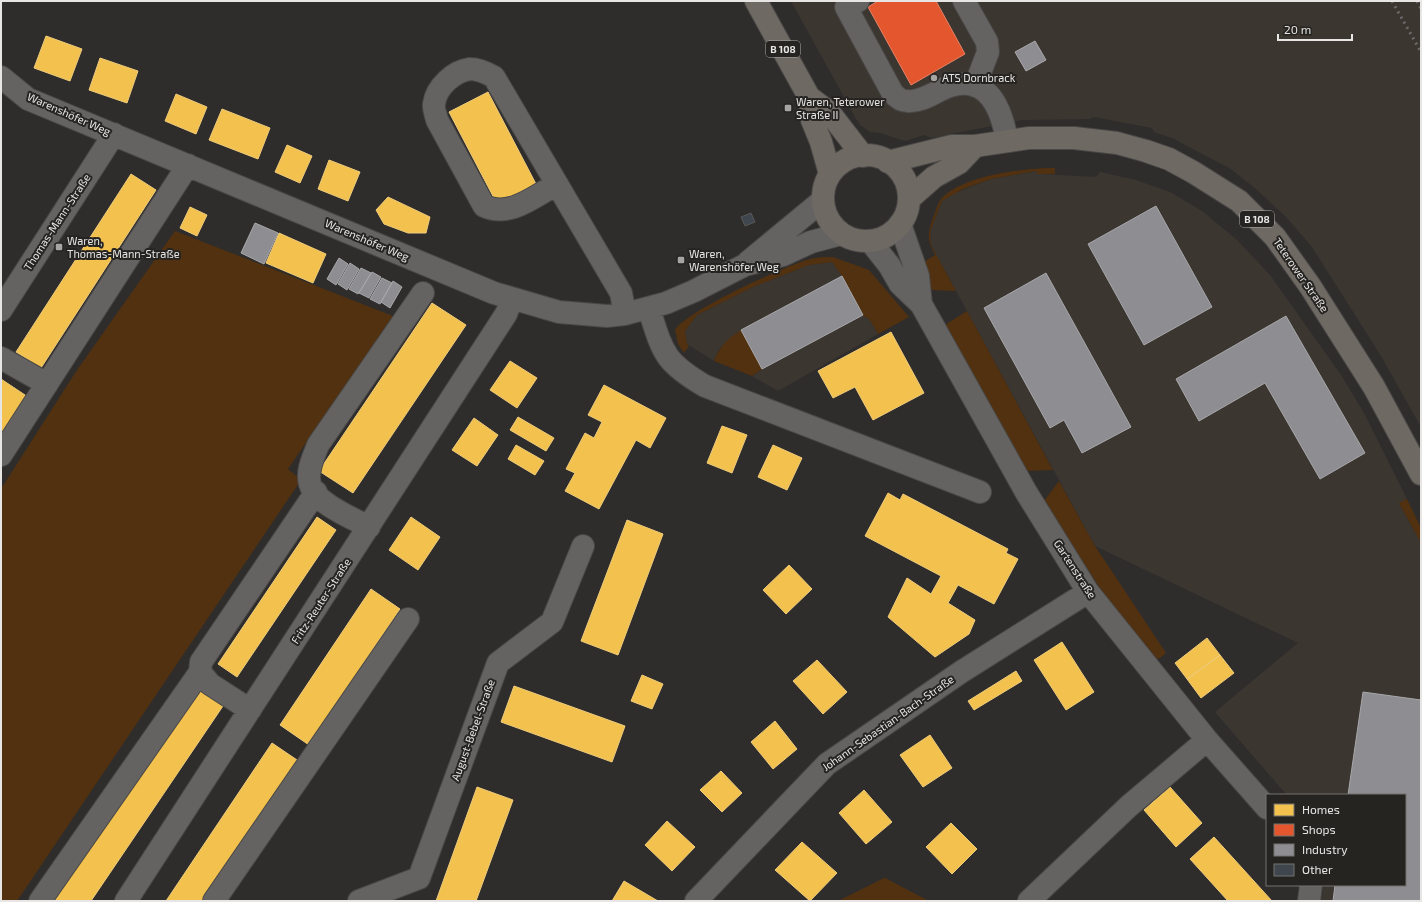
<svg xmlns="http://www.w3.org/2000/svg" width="1422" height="902" font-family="'Exo 2',sans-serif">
  <rect width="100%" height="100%" fill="#2f2d2c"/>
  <path fill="#3c3631" d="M 791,1 L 1421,1 L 1421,427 L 1381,356 L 1312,247 L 1286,217 L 1256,189 L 1231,169 L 1172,138 L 1154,132 L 1152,128 L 1094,117 L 1089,119 L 1022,120 L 931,138 L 924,135 L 905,141 L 880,133 L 870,132 L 860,125 L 855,117 Z
    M 1037,171 L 1039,174 L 1096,177 L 1100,172 L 1136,180 L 1172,193 L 1202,211 L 1237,240 L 1270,275 L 1341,375 L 1364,413 L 1407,499 L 1399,503 L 1421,543 L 1421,901 L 1321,901 L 1324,885 L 1405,885 L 1405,795 L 1287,795 L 1279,786 L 1215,712 L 1298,643 L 1095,546 L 931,245 L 930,232 L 942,201 L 950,195 L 991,179 Z
    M 832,262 L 842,276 L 863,315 L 870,320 L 878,334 L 778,391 L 752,376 L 762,369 L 720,347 L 714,361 L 687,344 L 685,331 L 697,315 L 753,287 L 809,265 Z"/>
  <path fill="#51310f" d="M 1055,168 L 1055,174 L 1038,174 L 1036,171 L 991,179 L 963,189 L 942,201 L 930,232 L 931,245 L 956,291 L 932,290 L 922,263 L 935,255 C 927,239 927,235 933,218 C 936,212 937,203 942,198 C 964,175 1025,168 1055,168 Z
    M 175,231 L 393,316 L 288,469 L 301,480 L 17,901 L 1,901 L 1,489 L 75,373 Z
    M 826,257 L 833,257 L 869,270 L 909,317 L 878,334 L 870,320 L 863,315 L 842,276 L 832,262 L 809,265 L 753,287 L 697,315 L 685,331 L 687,344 L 689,346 L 684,353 L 678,344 L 675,330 C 686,311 787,265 810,259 C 815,258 821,257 826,257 Z
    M 967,311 L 1053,470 L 1026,471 L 945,325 Z
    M 741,330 L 762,369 L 752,376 L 714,361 C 720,346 727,339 741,330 Z
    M 1059,481 L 1095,546 L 1166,653 L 1160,658 L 1152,660 L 1098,585 L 1044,501 Z
    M 1407,499 L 1421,528 L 1421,543 L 1399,503 Z
    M 885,878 L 929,901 L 838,901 L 884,878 Z"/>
  <path fill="#f2c14e" stroke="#efcc7b" d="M 46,36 L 82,49 L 70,81 L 34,68 Z
    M 100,58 L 138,71 L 127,103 L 89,90 Z
    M 488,92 L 536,184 L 497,204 L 449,112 Z
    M 176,94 L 207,107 L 196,134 L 165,121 Z
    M 222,109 L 270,128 L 258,159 L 209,140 Z
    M 287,145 L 312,156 L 300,183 L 275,172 Z
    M 329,160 L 360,172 L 348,201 L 318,189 Z
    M 131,174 L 156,190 L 41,368 L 16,352 Z
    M 388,197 L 430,217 L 426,233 L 408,233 L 384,224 L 376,210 Z
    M 190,207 L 207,215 L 197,236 L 180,228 Z
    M 279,233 L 326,254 L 313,283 L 266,263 Z
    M 432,303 L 466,325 L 353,493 L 319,471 Z
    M 891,332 L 924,393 L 873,420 L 855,387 L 833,398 L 818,371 Z
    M 510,361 L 537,378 L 517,408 L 490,390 Z
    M 1,379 L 28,397 L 1,439 Z
    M 604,385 L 666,418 L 650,448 L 636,440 L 599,509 L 565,491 L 575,473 L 566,469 L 585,433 L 594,438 L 602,422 L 588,415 Z
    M 518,417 L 554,438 L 546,451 L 510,430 Z
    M 474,418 L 498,435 L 477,466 L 452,450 Z
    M 722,426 L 747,435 L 732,473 L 707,463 Z
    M 516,445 L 544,461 L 535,475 L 508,459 Z
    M 773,445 L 802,458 L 787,490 L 758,477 Z
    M 888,493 L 900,500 L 903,494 L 1008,549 L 1006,553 L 1018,559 L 994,604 L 958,585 L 948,603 L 975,620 L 969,634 L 935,657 L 888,617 L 907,578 L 931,594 L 941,576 L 865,536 Z
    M 317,517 L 336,530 L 237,677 L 218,664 Z
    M 411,517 L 440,537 L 418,570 L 389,550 Z
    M 627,520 L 663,534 L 618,655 L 581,641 Z
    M 789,565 L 812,589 L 786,614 L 763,590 Z
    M 371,589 L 400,609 L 309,745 L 280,725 Z
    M 1207,638 L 1220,655 L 1187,679 L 1175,663 Z
    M 1062,642 L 1094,692 L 1066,710 L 1034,660 Z
    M 1220,655 L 1234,673 L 1201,698 L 1187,679 Z
    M 817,660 L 847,692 L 823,714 L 793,681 Z
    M 1016,671 L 1022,681 L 974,710 L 968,701 Z
    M 642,675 L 663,684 L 652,709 L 631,701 Z
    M 514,686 L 625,726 L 612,762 L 501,722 Z
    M 196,688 L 223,706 L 91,901 L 54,901 Z
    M 775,721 L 797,749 L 773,769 L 751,742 Z
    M 930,735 L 952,768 L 923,787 L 900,755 Z
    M 272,743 L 300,762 L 206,901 L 166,901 Z
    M 721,771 L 742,793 L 722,812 L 700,790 Z
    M 477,787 L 513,800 L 476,901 L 436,901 Z
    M 1170,787 L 1202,823 L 1176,847 L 1144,810 Z
    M 864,790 L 892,822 L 866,844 L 839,813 Z
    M 667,821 L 695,847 L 672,871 L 645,845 Z
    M 951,823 L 977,849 L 952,874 L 926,847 Z
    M 1214,837 L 1272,901 L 1228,901 L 1190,859 Z
    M 802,842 L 837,873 L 810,901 L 775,870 Z
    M 624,881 L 658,901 L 612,901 Z"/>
  <path fill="#e4572e" stroke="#e58265" d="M 878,1 L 936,1 L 965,54 L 911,85 L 868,7 Z"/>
  <path fill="#8d8d92" stroke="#a8a8ab" d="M 1035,41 L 1046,60 L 1026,71 L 1015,52 Z
    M 1156,206 L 1212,307 L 1144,345 L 1088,244 Z
    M 255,223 L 278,233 L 264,264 L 241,253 Z
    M 339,258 L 348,264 L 336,285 L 327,279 Z
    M 350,263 L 359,269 L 347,290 L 338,284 Z
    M 361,268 L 371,273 L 358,294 L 349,289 Z
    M 372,272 L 381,277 L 369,298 L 359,293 Z
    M 1046,273 L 1131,427 L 1082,453 L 1064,420 L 1050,428 L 984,308 Z
    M 842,276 L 863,315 L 762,369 L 741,330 Z
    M 382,278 L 392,283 L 380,304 L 370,299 Z
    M 393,281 L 402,287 L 390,308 L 381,302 Z
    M 1286,316 L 1365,453 L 1320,479 L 1265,383 L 1199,421 L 1176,379 Z
    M 1363,692 L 1421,700 L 1421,901 L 1333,901 L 1335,885 L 1405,885 L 1405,795 L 1348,795 Z"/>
  <path fill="#40464e" stroke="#585856" d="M 751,213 L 755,222 L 745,226 L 741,217 Z"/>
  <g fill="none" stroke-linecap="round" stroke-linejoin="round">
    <g stroke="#494846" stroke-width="24">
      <path id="minor" d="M 858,1 L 846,7 L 892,92 C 896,97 900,101 907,101 C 922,103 937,90 950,86 C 989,74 1002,111 1007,141
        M 964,1 L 987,42 L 988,52 L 975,86
        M 1,77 L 28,99 L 494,293 L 559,312 L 607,316 L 625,314 L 666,303 L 694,291 L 745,265 L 783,255 L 811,242 L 841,234
        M 557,184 C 535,196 510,218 484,206 L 437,120 C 436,115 433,109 434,104 C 436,87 454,71 470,69 C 478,69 487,73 494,77 L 621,293 L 625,314
        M 870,241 L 889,265 L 900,284 L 921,304 L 918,276 L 900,224
        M 748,262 L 823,200
        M 921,304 L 1026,492 L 1088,592 L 1207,740 L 1267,808
        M 649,309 C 663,353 664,362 705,386 L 980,492
        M 1,310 L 114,134
        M 1,358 L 47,384
        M 1,455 L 188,165
        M 369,527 C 352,518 315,503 310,484 C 306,471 314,456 318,445 L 423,293
        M 250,710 L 210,684 L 200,672 L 201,662 L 316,492
        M 40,901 L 200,672
        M 126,901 L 506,314 L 512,299
        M 214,901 L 408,619
        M 359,901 L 419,878 L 498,663 L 552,622 L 583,546
        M 696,901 L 827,764 L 961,672 L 1088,592
        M 1029,901 L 1129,806 L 1207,740
        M 1309,901 L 1311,885"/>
    </g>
    <g stroke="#494846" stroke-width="24">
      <path id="major" d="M 756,1 L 809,97 L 812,120 L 821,142 L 830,174
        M 809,97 L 829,112 L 863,156
        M823 198a43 43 0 1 1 86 0a43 43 0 1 1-86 0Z
        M 888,162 L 952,146 L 975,146 L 1029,138 L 1074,138 L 1117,143 L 1146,151 L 1169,159 L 1193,172 L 1239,201 L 1275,237 L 1310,286 L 1374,387 L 1421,474
        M 909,199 L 934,177 L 959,163 L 975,146"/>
    </g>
    <use href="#minor" stroke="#646362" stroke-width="22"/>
    <use href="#major" stroke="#6f6964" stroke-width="22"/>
    <path stroke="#6b6969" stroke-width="3" stroke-dasharray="2 4" stroke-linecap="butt" d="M 1392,1 L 1421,52
      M 1417,1 L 1421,9"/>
  </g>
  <g fill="#a7a5a4" stroke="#262421" stroke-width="1.5">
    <circle cx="934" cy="78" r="4"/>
    <rect x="784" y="104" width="8" height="8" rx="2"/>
    <rect x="55" y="243" width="8" height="8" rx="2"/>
    <rect x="677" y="256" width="8" height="8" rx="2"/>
  </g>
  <g text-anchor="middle" stroke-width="4" stroke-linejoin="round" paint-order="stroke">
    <g fill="#262421" stroke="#adacaa" stroke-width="1">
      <rect x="766" y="41" width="34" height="16" rx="3"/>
      <rect x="1240" y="211" width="34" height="16" rx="3"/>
    </g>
    <g font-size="10" font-weight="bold" fill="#e7e6e4">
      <text x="783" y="53">B 108</text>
      <text x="1257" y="223">B 108</text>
    </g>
    <g font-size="11" fill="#e7e6e4" stroke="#262421" text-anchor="start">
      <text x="942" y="82">ATS Dornbrack</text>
      <text x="796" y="106">Waren, Teterower<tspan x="796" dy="13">Straße II</tspan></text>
      <text x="67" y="245">Waren,<tspan x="67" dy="13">Thomas-Mann-Straße</tspan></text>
      <text x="689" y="258">Waren,<tspan x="689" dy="13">Warenshöfer Weg</tspan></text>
    </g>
    <g font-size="11" fill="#e7e6e4" stroke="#262421">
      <text transform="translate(69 114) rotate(24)" y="4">Warenshöfer Weg</text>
      <text transform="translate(57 222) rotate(-57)" y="4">Thomas-Mann-Straße</text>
      <text transform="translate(367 240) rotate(23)" y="4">Warenshöfer Weg</text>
      <text transform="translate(1301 275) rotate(55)" y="4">Teterower Straße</text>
      <text transform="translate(1075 569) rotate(57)" y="4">Gartenstraße</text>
      <text transform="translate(321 601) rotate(-57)" y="4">Fritz-Reuter-Straße</text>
      <text transform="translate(888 723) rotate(-35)" y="4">Johann-Sebastian-Bach-Straße</text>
      <text transform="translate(473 730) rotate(-70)" y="4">August-Bebel-Straße</text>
    </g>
  </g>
  <rect width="1422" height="902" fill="none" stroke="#e7e6e4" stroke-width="4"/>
  <rect x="1266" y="794" width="140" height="92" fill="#262421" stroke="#73726f"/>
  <rect x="1274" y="804" width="20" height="12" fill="#f2c14e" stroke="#73726f"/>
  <text x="1302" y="814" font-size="12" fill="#e7e6e4">Homes</text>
  <rect x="1274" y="824" width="20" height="12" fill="#e4572e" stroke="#73726f"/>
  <text x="1302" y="834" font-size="12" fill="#e7e6e4">Shops</text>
  <rect x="1274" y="844" width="20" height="12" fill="#8d8d92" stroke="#73726f"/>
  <text x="1302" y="854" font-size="12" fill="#e7e6e4">Industry</text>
  <rect x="1274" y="864" width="20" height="12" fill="#40464e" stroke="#73726f"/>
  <text x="1302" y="874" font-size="12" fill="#e7e6e4">Other</text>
  <path d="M1278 34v6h74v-6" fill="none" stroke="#e7e6e4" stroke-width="2"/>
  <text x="1284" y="34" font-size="12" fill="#e7e6e4" stroke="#262421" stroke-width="3" paint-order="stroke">20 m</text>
</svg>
